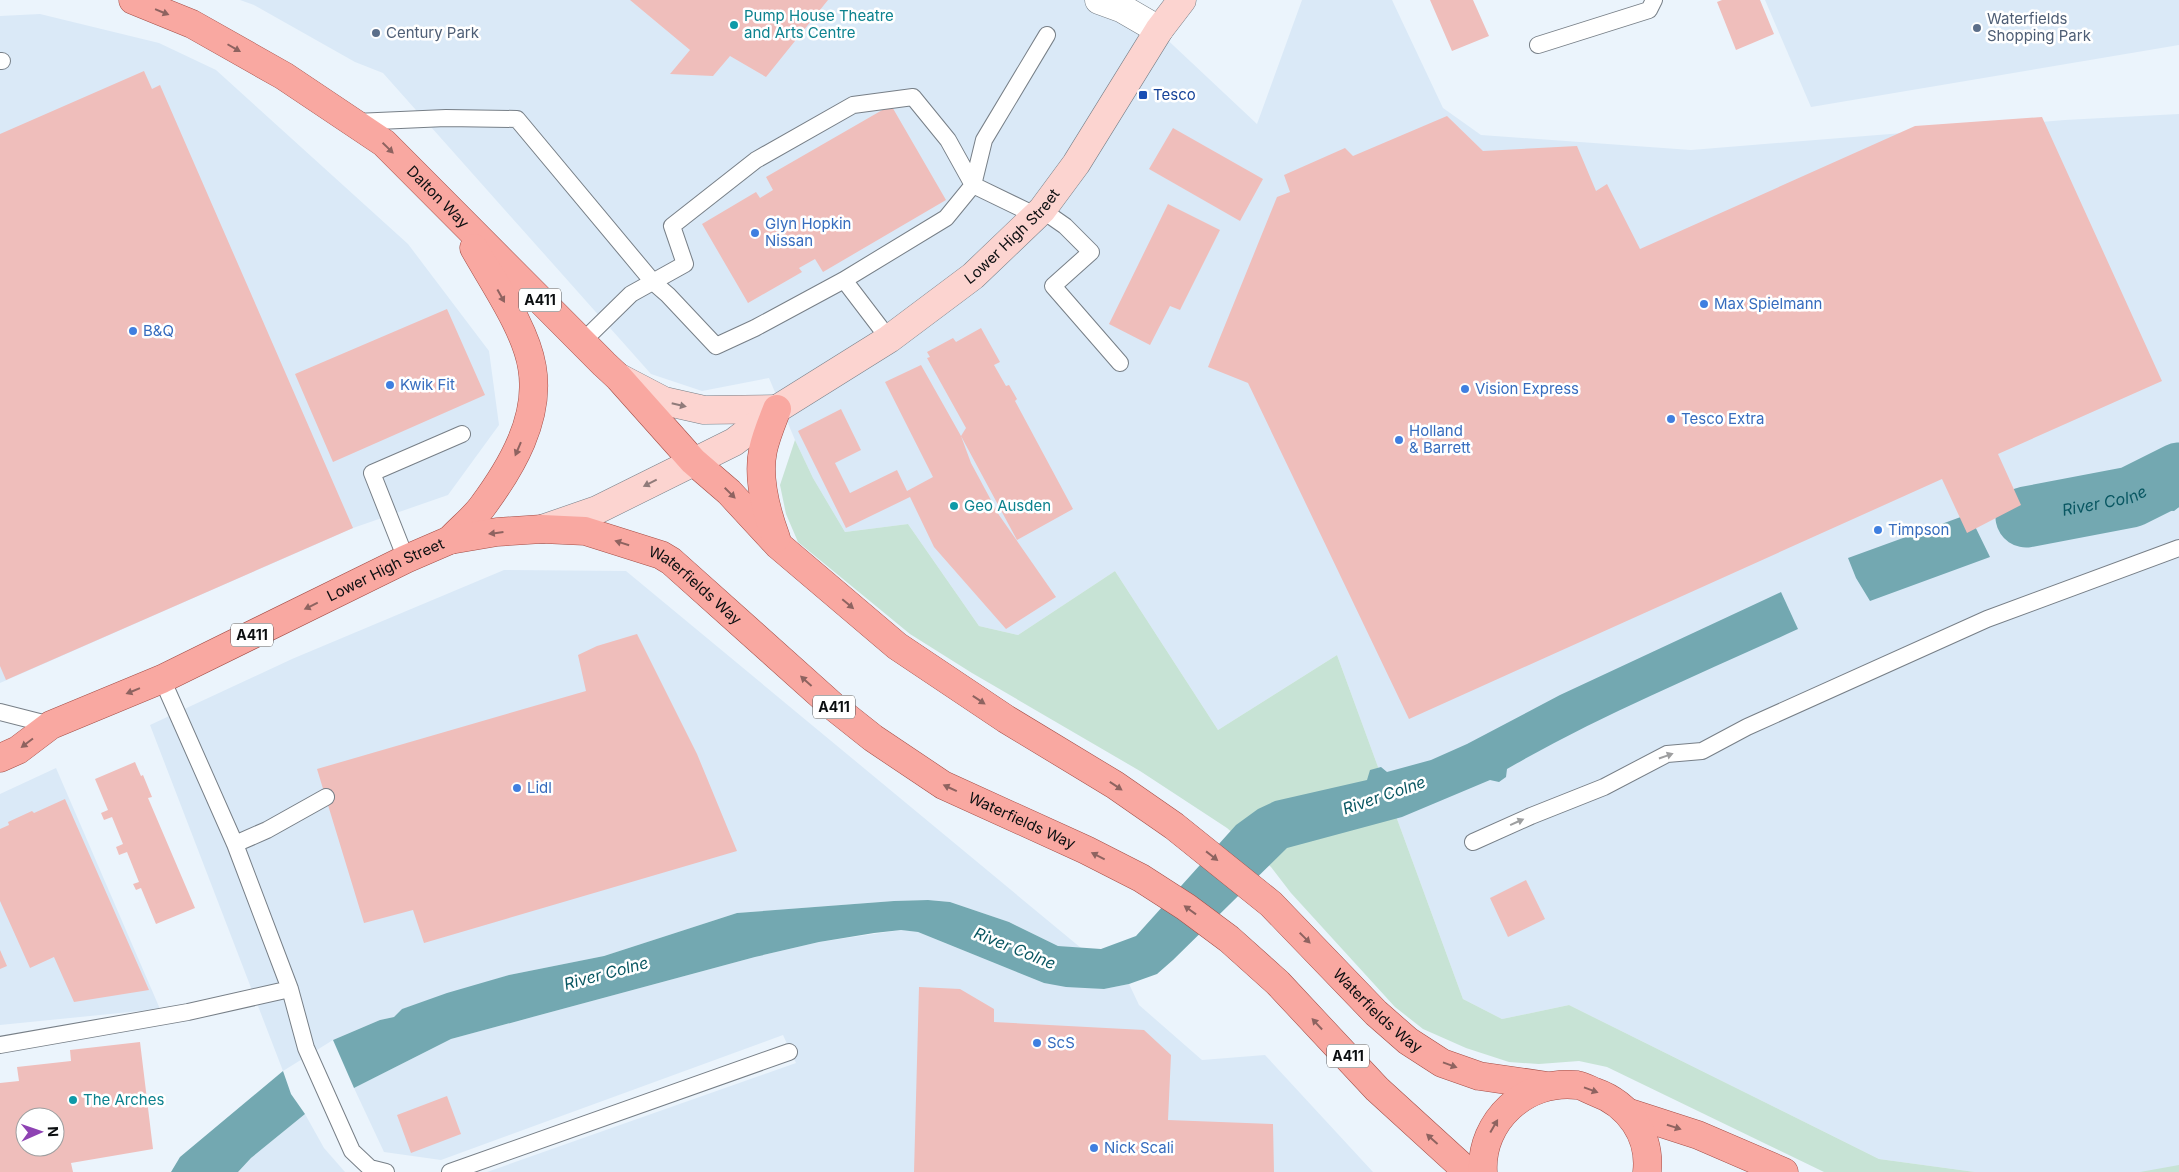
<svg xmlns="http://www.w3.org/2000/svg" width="2179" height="1172" font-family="Inter,sans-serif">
  <rect width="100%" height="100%" fill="#ebf4fc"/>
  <path fill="#dae9f7" d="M 240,0 L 1125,0 L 1257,124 L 1302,0 L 1392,0 L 1443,108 L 1481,135 L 1691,150 L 2065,120 L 2179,114 L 2179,1172 L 1975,1172 L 1879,1159 L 1569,1005 L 1502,1019 L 1463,999 L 1337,655 L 1218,730 L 1115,571 L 1018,635 L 979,626 L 908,524 L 845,532 L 813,478 L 795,440 L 769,378 L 702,391 L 651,374 L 383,73 L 355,62 L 254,5 Z
    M 1765,0 L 2179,0 L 2179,45 L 1811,107 Z
    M 40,14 L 159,43 L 216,70 L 408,244 L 489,351 L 499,425 L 448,495 L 353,528 L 0,683 L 0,16 Z
    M 504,570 L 626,571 L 1081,948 L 1058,946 L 1009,922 L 950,902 L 928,900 L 894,901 L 737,913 L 604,956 L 509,975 L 402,1009 L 394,1017 L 380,1020 L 333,1040 L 283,1071 L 150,725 L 292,659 Z
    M 56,768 L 160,1009 L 0,1025 L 0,794 Z
    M 901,930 L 918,932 L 1044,983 L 1104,989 L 1129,984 L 1139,1005 L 1202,1060 L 1265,1055 L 1373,1172 L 487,1172 L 796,1063 L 783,1035 L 441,1160 L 384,1152 L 354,1088 L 451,1039 L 755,957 L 819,942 Z
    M 305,1114 L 324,1148 L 345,1172 L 238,1172 L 251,1158 Z"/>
  <path fill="#c7e3d5" d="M 795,440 L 813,478 L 845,532 L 908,524 L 979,626 L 1018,635 L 1115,571 L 1218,730 L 1337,655 L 1463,999 L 1502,1019 L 1569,1005 L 1879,1159 L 1975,1172 L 1824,1172 L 1607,1067 L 1579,1061 L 1539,1064 L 1509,1062 L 1466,1048 L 1423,1029 L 1395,1007 L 1291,893 L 1271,867 L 1227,828 L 1140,771 L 972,673 L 910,634 L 798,542 L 786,514 L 780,485 Z
    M 2179,1165 L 2179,1172 L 2140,1172 Z"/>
  <path fill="#73a8b1" d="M 2179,450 L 2179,507 L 2174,511 L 2163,510 L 2123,522 L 2070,524 L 2038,537 L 2020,495 C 2053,485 2086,486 2119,476 C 2139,470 2159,459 2179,450 Z
    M 1969,514 L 1990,557 L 1870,601 L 1856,578 L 1848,558 Z
    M 1781,592 L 1798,629 C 1701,674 1600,715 1507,769 L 1506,777 L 1499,782 L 1490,780 L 1402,817 L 1287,848 L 1173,960 L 1157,974 L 1129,984 L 1104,989 L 1066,987 L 1044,983 L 918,932 L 901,930 L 874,933 L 819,942 L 755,957 L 451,1039 L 354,1088 L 333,1040 L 380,1020 L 394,1017 L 402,1009 L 447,993 L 509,975 L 604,956 L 737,913 L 894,901 L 928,900 L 950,902 L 1009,922 L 1058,946 L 1101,949 L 1136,936 L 1236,825 L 1258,809 L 1275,801 L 1367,780 L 1370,770 L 1381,767 L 1387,772 L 1431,760 L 1467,744 L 1560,695 Z
    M 283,1071 L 291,1094 L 305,1114 L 251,1158 L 238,1172 L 171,1172 L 180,1157 Z"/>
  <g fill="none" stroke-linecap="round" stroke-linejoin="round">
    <path stroke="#73a8b1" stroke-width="61" id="s1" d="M 2026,517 L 2131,497 L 2179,473"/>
  </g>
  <path fill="#efbebb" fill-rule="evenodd" d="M 630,0 L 828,0 L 766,77 L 730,56 L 713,76 L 670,74 L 690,50 Z
    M 1430,0 L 1473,0 L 1489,36 L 1452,51 Z
    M 1722,0 L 1760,0 L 1774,34 L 1736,50 L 1717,2 Z
    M 144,71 L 152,89 L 160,85 L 353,528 L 6,680 L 0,666 L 0,134 Z
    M 891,105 L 946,200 L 823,272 L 815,259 L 799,268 L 802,272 L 748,303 L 702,224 L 756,192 L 760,198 L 773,190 L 766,177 Z
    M 1447,116 L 1483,151 L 1577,146 L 1596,191 L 1607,184 L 1640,249 L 1915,126 L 2042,117 L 2162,381 L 1998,454 L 2021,505 L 1967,533 L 1942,479 L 1409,719 L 1248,383 L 1208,367 L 1277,197 L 1290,192 L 1284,175 L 1345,148 L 1353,156 Z
    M 1173,128 L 1263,179 L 1240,221 L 1149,169 Z
    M 1168,204 L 1220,230 L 1180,310 L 1170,306 L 1150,345 L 1109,324 Z
    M 447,309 L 485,395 L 333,462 L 295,374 Z
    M 981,328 L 1000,362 L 994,365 L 1006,386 L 1009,385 L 1017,399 L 1015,401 L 1073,509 L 1017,540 L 961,436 L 971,463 L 999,515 L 1056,597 L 1006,629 L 934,547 L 910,497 L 846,528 L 798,431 L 841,409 L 861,450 L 835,463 L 850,493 L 897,470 L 907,491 L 933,477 L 885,382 L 921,365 L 961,436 L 966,428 L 927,358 L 930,357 L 927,352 L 953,338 L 956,342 Z
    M 637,634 L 697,754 L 737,851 L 424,943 L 413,910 L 364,923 L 317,769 L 586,691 L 578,655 L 597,646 Z
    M 135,762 L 141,776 L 143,775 L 152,797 L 148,798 L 195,908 L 156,924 L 141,888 L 136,890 L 133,884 L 139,882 L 127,852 L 119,855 L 116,847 L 123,844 L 112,817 L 104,820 L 101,813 L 108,810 L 95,779 Z
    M 65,799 L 149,990 L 74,1002 L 54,957 L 30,968 L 0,901 L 0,829 L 9,825 L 8,822 L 32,811 L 34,813 Z
    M 1526,880 L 1545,919 L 1508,937 L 1490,898 Z
    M 0,950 L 7,966 L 0,969 Z
    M 919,987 L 960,989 L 994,1009 L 994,1022 L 1144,1030 L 1171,1055 L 1168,1120 L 1273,1124 L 1274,1172 L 914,1172 Z
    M 140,1042 L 153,1149 L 71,1163 L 73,1172 L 0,1172 L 0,1083 L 19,1081 L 17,1067 L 71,1061 L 70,1050 ZM 25,1117 L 55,1117 L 55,1147 L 25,1147 Z
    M 447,1096 L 461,1134 L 411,1153 L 397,1115 Z"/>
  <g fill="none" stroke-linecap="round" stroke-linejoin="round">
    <g stroke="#777f87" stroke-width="18">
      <path id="lane" d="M 1538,45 L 1649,10 L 1654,0
        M 0,61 L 2,61
        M 355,122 L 446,118 L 517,119 L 653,282 L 668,295 L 716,346 L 755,328 L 844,280
        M 1042,210 L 1065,226 L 1091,252 L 1053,286 L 1120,363
        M 889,339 L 844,280 L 946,218 L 973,185 L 984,140 L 1047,35
        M 582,342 L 631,294 L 685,264 L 672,226 L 756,160 L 853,105 L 913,97 L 948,140 L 973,185 L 1035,215
        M 406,559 L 372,473 L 462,434
        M 162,679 L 235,844 L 290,989 L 306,1048 L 331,1104 L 352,1151 L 370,1168 L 386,1172
        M 0,712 L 51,725
        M 1473,842 L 1531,816 L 1604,787 L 1667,754 L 1702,751 L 1747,727 L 1987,619 L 2179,548
        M 235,844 L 267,830 L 326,797
        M 0,1045 L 188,1012 L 290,989
        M 450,1172 L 789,1052"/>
    </g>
    <g stroke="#777f87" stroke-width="29">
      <path id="street" d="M 1099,0 L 1121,8 L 1159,30"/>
    </g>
    <g stroke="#777f87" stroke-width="29">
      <g id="secondary">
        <path d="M 620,378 L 664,401 L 704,410 L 777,409"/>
        <path id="s2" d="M 542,529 L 597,510 L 734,442 L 777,409 L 889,339 L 973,276 L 1042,210 L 1076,164 L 1159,30 L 1182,0"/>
      </g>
    </g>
    <g stroke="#a34d46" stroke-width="29">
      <g id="primary">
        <path id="s3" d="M 133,0 L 192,24 L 284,76 L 384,143 L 604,364 L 619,378 L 693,461 L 729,492 L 778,545 L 897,646 L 1006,719 L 1115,785 L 1174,826 L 1271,904 L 1376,1013 L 1408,1041 L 1442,1063 L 1479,1076 L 1548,1086"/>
        <path d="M 776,538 C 766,511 757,479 763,450 C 766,436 772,422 777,409"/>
        <path d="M 450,540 C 460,529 473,519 482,507 C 511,468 541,418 532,367 C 526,329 493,282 474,248"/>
        <path id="s4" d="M 0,758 L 18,750 L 51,725 L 162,679 L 406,559 L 450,540 L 497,532 L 542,529 L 585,531 L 661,555 L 671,561 L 834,707 L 873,738 L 943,785 L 1086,850 L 1141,878 L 1186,907 L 1229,939 L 1278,983 L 1377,1089 L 1468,1172"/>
        <path d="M 1627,1112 L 1698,1135 L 1784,1172"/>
        <path d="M 1483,1172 C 1480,1121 1526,1079 1577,1085 C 1583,1086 1590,1090 1595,1092 C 1629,1104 1651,1136 1647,1172"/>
      </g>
    </g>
    <use href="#lane" stroke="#fff" stroke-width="16"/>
    <use href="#street" stroke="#fff" stroke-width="28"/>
    <use href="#secondary" stroke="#fcd4d0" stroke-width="28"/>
    <use href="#primary" stroke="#f9a8a1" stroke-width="28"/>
  </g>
  <defs><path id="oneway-solid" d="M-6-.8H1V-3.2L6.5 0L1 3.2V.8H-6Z" transform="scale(1.25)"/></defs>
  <g fill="#8e6360">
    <use href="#oneway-solid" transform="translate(162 12) rotate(22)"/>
    <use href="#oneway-solid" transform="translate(234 48) rotate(30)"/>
    <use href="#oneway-solid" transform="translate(388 148) rotate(44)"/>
    <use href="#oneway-solid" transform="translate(501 296) rotate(61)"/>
    <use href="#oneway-solid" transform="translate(518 449) rotate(113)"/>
    <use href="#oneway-solid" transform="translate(730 493) rotate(45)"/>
    <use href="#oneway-solid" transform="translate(496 533) rotate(173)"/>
    <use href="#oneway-solid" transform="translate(622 543) rotate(-162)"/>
    <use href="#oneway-solid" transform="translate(848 604) rotate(40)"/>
    <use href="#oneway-solid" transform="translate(311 606) rotate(154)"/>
    <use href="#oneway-solid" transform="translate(806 681) rotate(-138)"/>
    <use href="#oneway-solid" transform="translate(133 691) rotate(158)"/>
    <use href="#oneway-solid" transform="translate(979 700) rotate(34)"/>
    <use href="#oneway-solid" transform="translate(27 743) rotate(143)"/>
    <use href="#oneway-solid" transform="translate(1116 786) rotate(34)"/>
    <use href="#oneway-solid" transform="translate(950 788) rotate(-155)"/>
    <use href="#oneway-solid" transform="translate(1098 856) rotate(-153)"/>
    <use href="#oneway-solid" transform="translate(1212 856) rotate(38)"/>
    <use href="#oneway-solid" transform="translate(1190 910) rotate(-144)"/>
    <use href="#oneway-solid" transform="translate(1305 938) rotate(45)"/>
    <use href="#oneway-solid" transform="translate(1317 1024) rotate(-133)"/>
    <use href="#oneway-solid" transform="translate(1450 1065) rotate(20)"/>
    <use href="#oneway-solid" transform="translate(1591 1090) rotate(20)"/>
    <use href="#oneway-solid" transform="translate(1494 1126) rotate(-60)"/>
    <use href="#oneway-solid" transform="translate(1674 1127) rotate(18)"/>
    <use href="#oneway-solid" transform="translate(1432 1139) rotate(-138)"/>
  </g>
  <g fill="#907b7a">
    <use href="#oneway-solid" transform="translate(679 405) rotate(13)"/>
    <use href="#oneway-solid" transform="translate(650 483) rotate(153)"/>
  </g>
  <g fill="#9e9fa0">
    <use href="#oneway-solid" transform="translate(1666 756) rotate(-19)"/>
    <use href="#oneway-solid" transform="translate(1517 822) rotate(-24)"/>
  </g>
  <g fill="#0f9aa8" stroke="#fff" stroke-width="2">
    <circle cx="734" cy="25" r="5"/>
    <circle cx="954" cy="506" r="5"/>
    <circle cx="73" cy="1100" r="5"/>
  </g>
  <g fill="#5c6f8a" stroke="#fff" stroke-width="2">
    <circle cx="1977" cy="28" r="5"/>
    <circle cx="376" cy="33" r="5"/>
  </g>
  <rect fill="#1a4fb4" stroke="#fff" stroke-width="2" x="1138" y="90" width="10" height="10" rx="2.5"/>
  <g fill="#3f7fe0" stroke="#fff" stroke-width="2">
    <circle cx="755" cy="233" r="5"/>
    <circle cx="1704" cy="304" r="5"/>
    <circle cx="133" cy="331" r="5"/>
    <circle cx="390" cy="385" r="5"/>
    <circle cx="1465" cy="389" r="5"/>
    <circle cx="1671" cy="419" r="5"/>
    <circle cx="1399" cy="440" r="5"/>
    <circle cx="1878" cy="530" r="5"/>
    <circle cx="517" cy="788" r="5"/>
    <circle cx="1037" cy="1043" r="5"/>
    <circle cx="1094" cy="1148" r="5"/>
  </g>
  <g text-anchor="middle" stroke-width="5" stroke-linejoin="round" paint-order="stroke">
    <g fill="#fff" stroke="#555758" stroke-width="1">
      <rect x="519" y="288.5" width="42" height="23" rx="4"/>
      <rect x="231" y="623.5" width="42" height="23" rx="4"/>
      <rect x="813" y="695.5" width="42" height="23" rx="4"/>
      <rect x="1327" y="1044.5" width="42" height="23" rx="4"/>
    </g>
    <g font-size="14" font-weight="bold" fill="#0c0f11">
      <text x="540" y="305">A411</text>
      <text x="252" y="640">A411</text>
      <text x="834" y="712">A411</text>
      <text x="1348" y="1061">A411</text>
    </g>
    <g font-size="15" fill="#0d838f" stroke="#fff" text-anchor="start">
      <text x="744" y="21">Pump House Theatre<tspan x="744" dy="17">and Arts Centre</tspan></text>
      <text x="964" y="511">Geo Ausden</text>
      <text x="83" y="1105">The Arches</text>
    </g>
    <g font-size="15" fill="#4e5e75" stroke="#fff" text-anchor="start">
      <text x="1987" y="24">Waterfields<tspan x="1987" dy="17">Shopping Park</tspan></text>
      <text x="386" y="38">Century Park</text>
    </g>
    <g font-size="15" fill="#164399" stroke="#fff" text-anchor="start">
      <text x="1153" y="100">Tesco</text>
    </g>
    <g font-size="15" fill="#0c0f11" stroke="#fff">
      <text dy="5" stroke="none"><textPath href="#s3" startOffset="366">Dalton Way</textPath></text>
      <text dy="5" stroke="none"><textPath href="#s2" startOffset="558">Lower High Street</textPath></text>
      <text dy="5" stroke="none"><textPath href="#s4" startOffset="430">Lower High Street</textPath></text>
      <text dy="5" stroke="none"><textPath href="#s4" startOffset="762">Waterfields Way</textPath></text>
      <text dy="5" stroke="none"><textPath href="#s4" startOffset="1168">Waterfields Way</textPath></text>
      <text dy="5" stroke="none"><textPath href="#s3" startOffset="1615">Waterfields Way</textPath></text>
    </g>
    <g font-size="15" fill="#366cbe" stroke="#fff" text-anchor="start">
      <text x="765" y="229">Glyn Hopkin<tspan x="765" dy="17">Nissan</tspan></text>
      <text x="1714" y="309">Max Spielmann</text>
      <text x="143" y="336">B&amp;Q</text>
      <text x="400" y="390">Kwik Fit</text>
      <text x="1475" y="394">Vision Express</text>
      <text x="1681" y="424">Tesco Extra</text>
      <text x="1409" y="436">Holland<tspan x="1409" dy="17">&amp; Barrett</tspan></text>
      <text x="1888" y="535">Timpson</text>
      <text x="527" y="793">Lidl</text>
      <text x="1047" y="1048">ScS</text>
      <text x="1104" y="1153">Nick Scali</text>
    </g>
    <g font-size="16" font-style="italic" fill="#095762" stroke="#fff">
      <text dy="6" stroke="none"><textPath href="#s1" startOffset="80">River Colne</textPath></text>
      <text transform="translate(1384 795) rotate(-19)" y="6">River Colne</text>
      <text transform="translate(1015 948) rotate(22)" y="6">River Colne</text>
      <text transform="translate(606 973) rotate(-15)" y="6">River Colne</text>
    </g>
  </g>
  <g transform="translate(40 1132) rotate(88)"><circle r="24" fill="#ffffff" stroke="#9e9fa0"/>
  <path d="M0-4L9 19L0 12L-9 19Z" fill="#8e42b3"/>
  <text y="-8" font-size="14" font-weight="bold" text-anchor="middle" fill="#0c0f11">N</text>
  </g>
</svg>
